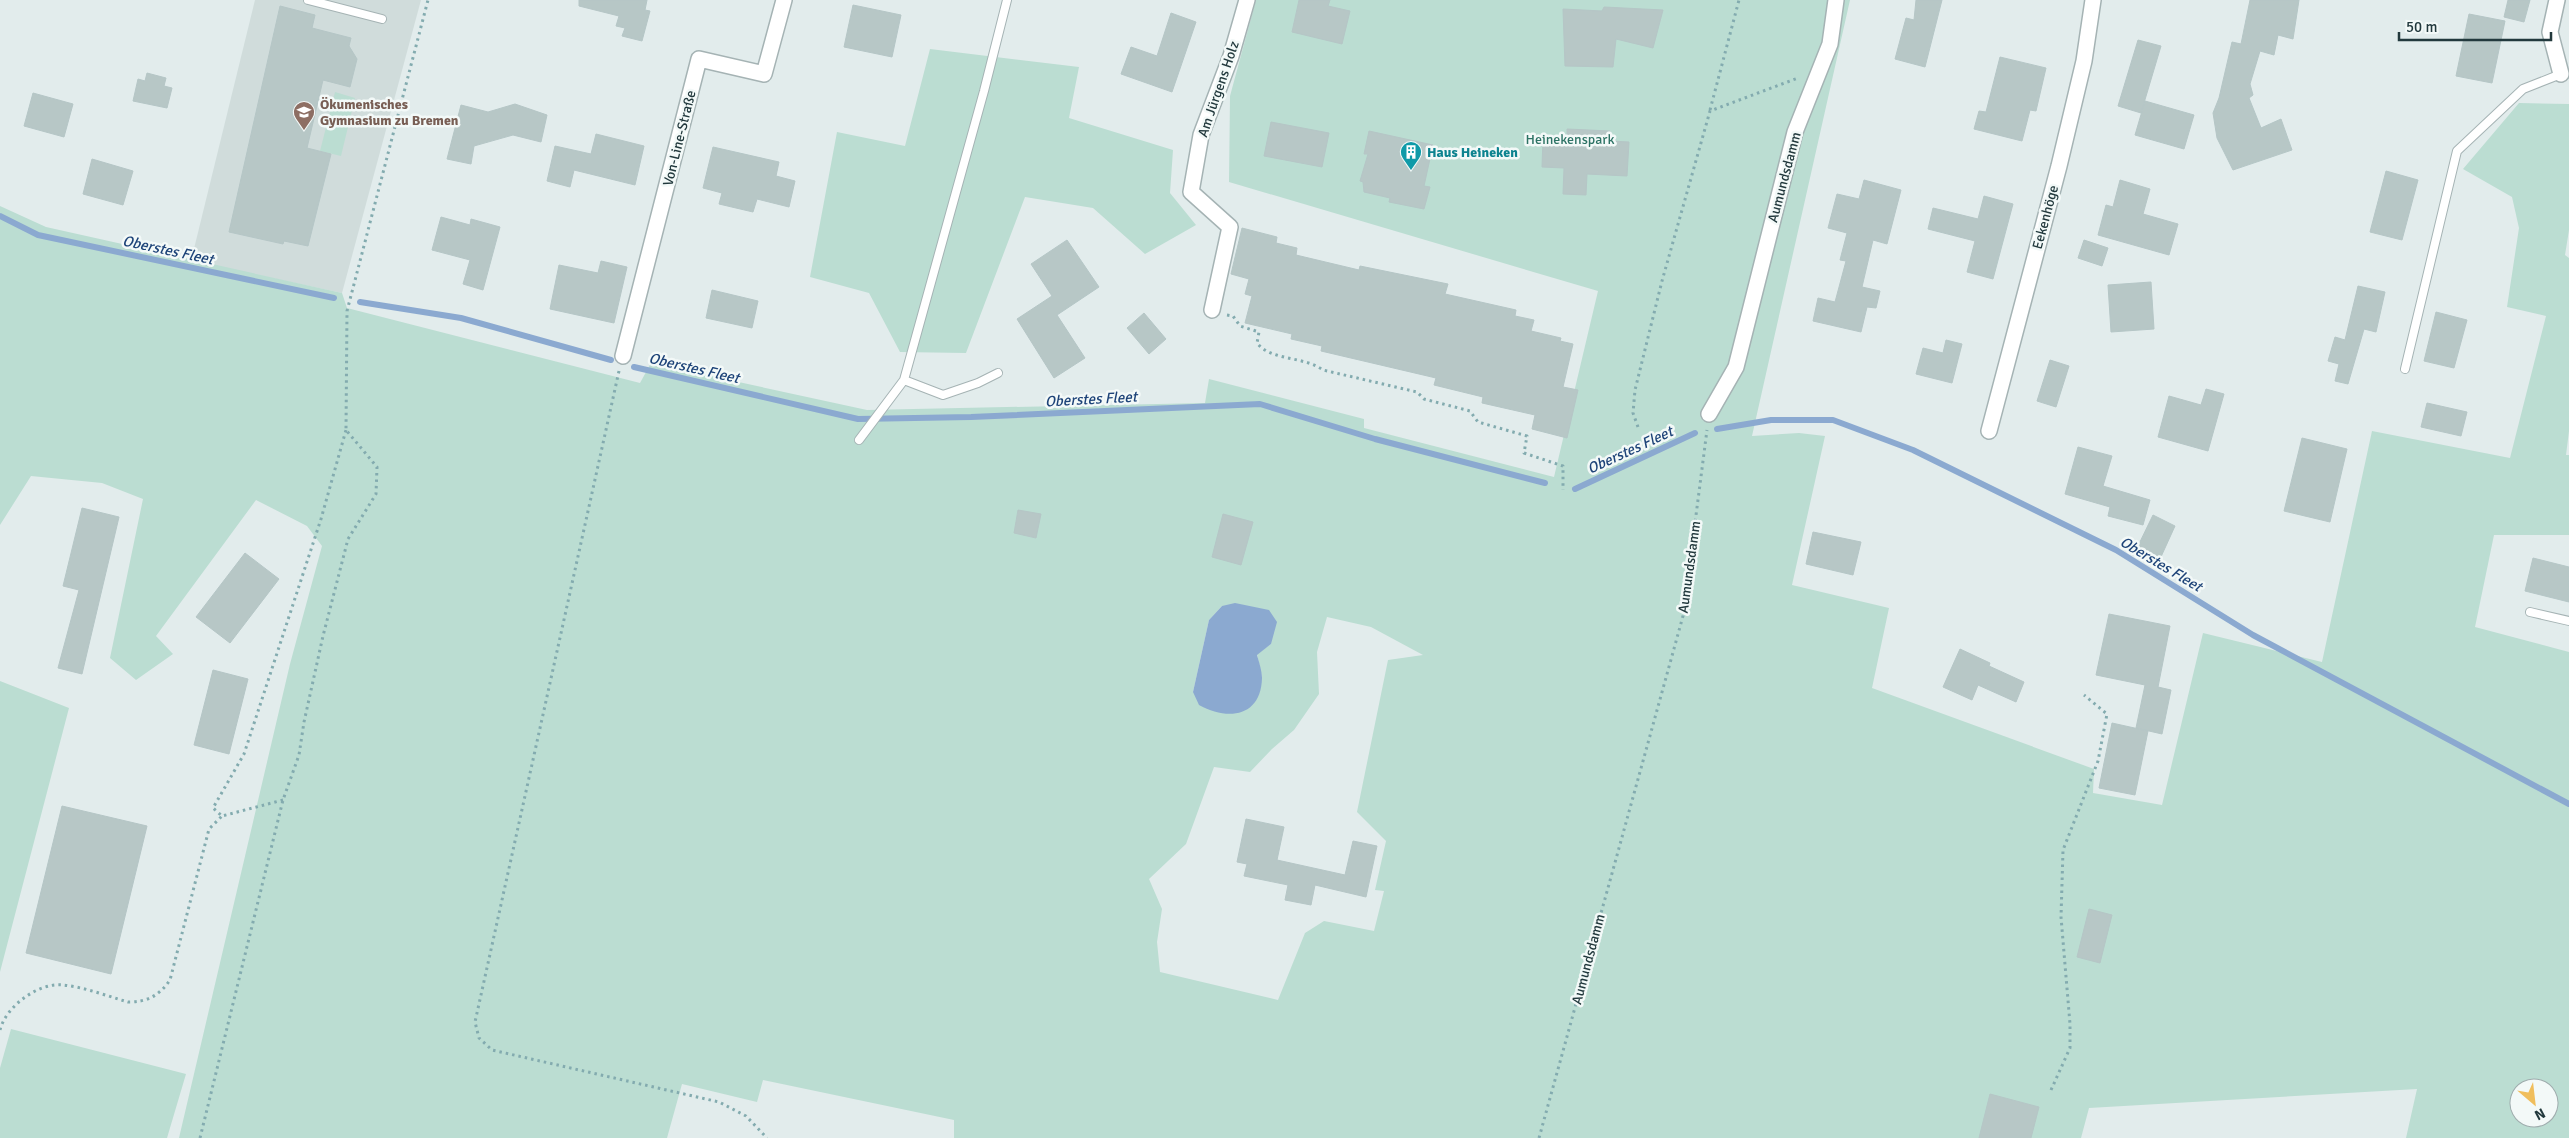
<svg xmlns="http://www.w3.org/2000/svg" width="2569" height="1138" font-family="Signika,sans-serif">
  <rect width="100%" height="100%" fill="#e2ecec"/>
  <path fill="#d0dcdb" d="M 255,0 L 421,0 L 342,293 L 191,261 Z"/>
  <path fill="#bbddd2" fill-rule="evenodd" d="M 1256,0 L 1850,0 L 1752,436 L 1799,433 L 1825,436 L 1792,585 L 1889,608 L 1872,688 L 2094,769 L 2093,793 L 2162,805 L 2203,633 L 2322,662 L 2372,431 L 2510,458 L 2546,316 L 2507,307 L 2519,228 L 2512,197 L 2463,169 L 2519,103 L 2569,104 L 2569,230 L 2565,255 L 2569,258 L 2569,431 L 2566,455 L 2569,455 L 2569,535 L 2494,535 L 2475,627 L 2569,652 L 2569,1138 L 2406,1138 L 2417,1089 L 2089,1108 L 2081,1138 L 954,1138 L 954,1120 L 763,1080 L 757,1102 L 682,1084 L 667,1138 L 179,1138 L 290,664 L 322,546 L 307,526 L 256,500 L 156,636 L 173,654 L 136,680 L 110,658 L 143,499 L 102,483 L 31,476 L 0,525 L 0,206 L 46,227 L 342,293 L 347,308 L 640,383 L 651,363 L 867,410 L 1205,403 L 1209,379 L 1364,419 L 1364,428 L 1554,477 L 1598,291 L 1229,182 L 1230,96 ZM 1222,606 L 1271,644 L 1257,654 L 1262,677 L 1193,692 L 1209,620 ZM 1327,617 L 1371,627 L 1423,655 L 1388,660 L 1357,812 L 1386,841 L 1375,890 L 1384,891 L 1374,931 L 1324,921 L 1305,933 L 1278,1000 L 1160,972 L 1157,942 L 1162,909 L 1149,879 L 1186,844 L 1214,767 L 1250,772 L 1272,749 L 1294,730 L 1319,694 L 1317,652 ZM 2519,1088 L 2549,1088 L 2549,1118 L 2519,1118 Z
    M 930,49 L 1079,67 L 1069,118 L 1173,150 L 1170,193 L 1196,225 L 1145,254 L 1093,208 L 1025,197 L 966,353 L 900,352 L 869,293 L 810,277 L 837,132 L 905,146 Z
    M 335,92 L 355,98 L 341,156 L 320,151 Z
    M 0,681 L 69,708 L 0,972 Z
    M 11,1029 L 186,1074 L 167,1138 L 0,1138 L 0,1068 Z"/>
  <path fill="#8ba9d0" d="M 1235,603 L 1269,610 L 1277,622 L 1271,644 L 1257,655 C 1259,662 1262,671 1262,678 C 1261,717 1228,721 1199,705 L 1193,692 L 1209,620 L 1222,606 Z"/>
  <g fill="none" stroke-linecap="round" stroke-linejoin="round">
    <path stroke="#8ba9d0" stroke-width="6" d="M 0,216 L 38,235 L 334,298
      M 360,302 L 461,318 L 611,360
      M 634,367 L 858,419 L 971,417 L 1260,404 L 1375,439 L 1545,483
      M 1717,429 L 1771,420 L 1833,420 L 1913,450 L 2116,550 L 2253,635 L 2569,804
      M 1575,489 L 1695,433"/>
  </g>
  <path fill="#b7c7c6" stroke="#b5c6c6" d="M 579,0 L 647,0 L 645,10 L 650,11 L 642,41 L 622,36 L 625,28 L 616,26 L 619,16 L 579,6 Z
    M 1299,0 L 1330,0 L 1328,6 L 1350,11 L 1342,44 L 1292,32 Z
    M 1916,0 L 1942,0 L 1925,67 L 1895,59 L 1906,18 L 1914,20 Z
    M 2250,0 L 2299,0 L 2293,39 L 2278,35 L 2274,55 L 2260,51 L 2250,84 L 2253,95 L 2249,98 L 2261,128 L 2281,119 L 2292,150 L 2233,170 L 2217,138 L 2213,113 L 2219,98 L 2232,42 L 2241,44 Z
    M 2508,0 L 2530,0 L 2524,22 L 2504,17 Z
    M 853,5 L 901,15 L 892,57 L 844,47 Z
    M 280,6 L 315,15 L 312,28 L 351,38 L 349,46 L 357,59 L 350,87 L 323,80 L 307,148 L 331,154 L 308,246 L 284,241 L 283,244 L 229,232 Z
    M 1604,7 L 1663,10 L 1653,48 L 1616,39 L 1613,67 L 1565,66 L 1563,9 L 1602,11 Z
    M 1171,13 L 1196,22 L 1172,92 L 1121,74 L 1131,47 L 1157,56 Z
    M 2469,14 L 2505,21 L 2492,83 L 2456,76 Z
    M 2138,40 L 2161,46 L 2141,113 L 2118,106 Z
    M 2000,57 L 2046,68 L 2036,111 L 2030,110 L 2022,141 L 1974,129 L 1979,111 L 1986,112 Z
    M 147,73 L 166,78 L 164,86 L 172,88 L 167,108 L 133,101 L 138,79 L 145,81 Z
    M 33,93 L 73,104 L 64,137 L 24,126 Z
    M 2145,101 L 2194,115 L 2184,149 L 2135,135 Z
    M 515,104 L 547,115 L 541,142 L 513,135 L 474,146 L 471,164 L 447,159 L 461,105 L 488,112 Z
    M 1271,122 L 1329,133 L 1322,167 L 1264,156 Z
    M 1567,129 L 1610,131 L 1610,141 L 1629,142 L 1627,176 L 1587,174 L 1586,195 L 1563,194 L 1564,168 L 1542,167 L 1543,138 L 1567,139 Z
    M 1369,131 L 1433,145 L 1424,186 L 1430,187 L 1424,209 L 1389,202 L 1390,198 L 1364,192 L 1363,182 L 1360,181 L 1368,154 L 1364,154 Z
    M 596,134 L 644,146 L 635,185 L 574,170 L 570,187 L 547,181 L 555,146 L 591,154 Z
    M 713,147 L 779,162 L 776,176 L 795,181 L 789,207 L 757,199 L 753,212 L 719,204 L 722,193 L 703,188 Z
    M 92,159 L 133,171 L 123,205 L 83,194 Z
    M 2386,171 L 2418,180 L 2402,240 L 2370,232 Z
    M 1864,180 L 1901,190 L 1887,244 L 1873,240 L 1862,287 L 1880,291 L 1876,308 L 1867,307 L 1861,332 L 1813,321 L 1818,298 L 1835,302 L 1846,261 L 1840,260 L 1847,233 L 1828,228 L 1837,194 L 1859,199 Z
    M 2120,180 L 2150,189 L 2143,214 L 2178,224 L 2169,255 L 2098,235 L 2106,205 L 2113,207 Z
    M 1984,196 L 2013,204 L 1993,279 L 1967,272 L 1975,241 L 1928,229 L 1933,208 L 1978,219 Z
    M 441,217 L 470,225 L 471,219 L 500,227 L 483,290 L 463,284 L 470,260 L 432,250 Z
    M 1242,228 L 1277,237 L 1276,243 L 1297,248 L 1296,255 L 1359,270 L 1360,266 L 1448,284 L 1445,294 L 1516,310 L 1515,316 L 1534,320 L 1531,331 L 1561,338 L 1560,341 L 1573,344 L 1563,387 L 1578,390 L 1567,438 L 1532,429 L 1535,415 L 1482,403 L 1483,397 L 1434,385 L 1436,378 L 1321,351 L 1322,346 L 1291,339 L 1292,334 L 1245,323 L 1252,296 L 1245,294 L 1249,279 L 1231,274 Z
    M 1067,240 L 1099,287 L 1057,315 L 1085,358 L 1054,378 L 1017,319 L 1052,296 L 1031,264 Z
    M 2084,240 L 2108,248 L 2102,266 L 2078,258 Z
    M 601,261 L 627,267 L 614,323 L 550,309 L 559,265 L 598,273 Z
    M 2151,282 L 2154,329 L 2111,332 L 2108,285 Z
    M 2358,286 L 2385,292 L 2376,332 L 2364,329 L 2348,384 L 2335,381 L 2339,364 L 2328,361 L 2335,337 L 2345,340 Z
    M 712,290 L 758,301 L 752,328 L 706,318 Z
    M 2436,312 L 2467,320 L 2454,368 L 2424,361 Z
    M 1144,313 L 1166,339 L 1149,354 L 1127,328 Z
    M 1946,340 L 1962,344 L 1952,383 L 1916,374 L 1923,348 L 1943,353 Z
    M 2050,360 L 2069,366 L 2056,407 L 2037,401 Z
    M 2206,389 L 2224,394 L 2208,451 L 2158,437 L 2169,396 L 2201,405 Z
    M 2427,403 L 2467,412 L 2461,436 L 2421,427 Z
    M 2302,438 L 2347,449 L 2330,522 L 2284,511 Z
    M 2078,447 L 2112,456 L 2103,486 L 2150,500 L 2143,525 L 2108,516 L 2110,507 L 2065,494 Z
    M 82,508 L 119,517 L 82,674 L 58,668 L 79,590 L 63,586 Z
    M 1018,510 L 1041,514 L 1036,538 L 1014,533 Z
    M 1223,514 L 1253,522 L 1241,565 L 1212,557 Z
    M 2153,515 L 2175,526 L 2160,559 L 2137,548 Z
    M 1813,532 L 1861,542 L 1853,575 L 1806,564 Z
    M 245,553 L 279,579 L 230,643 L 196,617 Z
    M 2533,558 L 2569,567 L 2569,602 L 2525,591 Z
    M 2109,614 L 2170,626 L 2158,687 L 2171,690 L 2162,734 L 2136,728 L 2145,685 L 2096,675 Z
    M 1960,649 L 1990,663 L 1989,666 L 2024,682 L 2016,702 L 1978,685 L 1972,700 L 1943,687 Z
    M 213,670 L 248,679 L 229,754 L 194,745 Z
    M 2112,723 L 2148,731 L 2135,795 L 2099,788 Z
    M 62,806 L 147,826 L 111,974 L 26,953 Z
    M 1246,819 L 1284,827 L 1277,860 L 1345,875 L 1353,841 L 1377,846 L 1366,897 L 1315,885 L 1311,905 L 1285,900 L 1288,885 L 1244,876 L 1247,864 L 1237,862 Z
    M 2089,909 L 2112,915 L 2100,963 L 2077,957 Z
    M 1990,1094 L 2039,1107 L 2031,1138 L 1979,1138 Z"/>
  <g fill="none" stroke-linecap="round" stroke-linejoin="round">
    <g stroke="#a5b3b4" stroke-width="10">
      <path id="service" d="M 308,0 L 382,19
        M 2405,369 L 2457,151 L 2523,89 L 2561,74
        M 998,373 L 978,383 L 943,395 L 904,380 L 984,91 L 1007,0
        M 859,440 L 904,380
        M 2530,612 L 2569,621"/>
    </g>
    <g stroke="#a5b3b4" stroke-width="18">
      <path id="minor" d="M 2557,0 L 2550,32 L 2561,74
        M 1212,310 L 1230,227 L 1191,192 L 1201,135 L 1231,56 L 1247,0
        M 623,356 L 699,59 L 764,74 L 784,0
        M 1709,414 L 1736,367 L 1795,132 L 1830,44 L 1836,0
        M 1989,431 L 2059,166 L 2084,61 L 2093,0"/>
    </g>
    <path stroke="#83abaf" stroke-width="3" stroke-dasharray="2.5 4" stroke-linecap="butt" d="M 1710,110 L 1739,0
      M 1227,315 L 1233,316 L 1240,326 L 1259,332 L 1257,343 C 1271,361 1304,356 1323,370 L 1417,392 L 1424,399 L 1470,411 L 1478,422 L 1527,436 L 1524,453 L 1563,466 L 1563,490
      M 619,371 L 475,1022 L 479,1038 L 492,1050 L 719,1102 L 746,1116 L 767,1138
      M 1638,427 L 1633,413 L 1635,390 L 1662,281 L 1710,111 L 1798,78
      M 283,800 L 222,816 L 213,808 L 244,754 L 321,519 L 346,430
      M 0,1030 C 6,1006 39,982 63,985 C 84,987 107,996 128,1002 C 147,1002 159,996 170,980 L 209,829 L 222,816
      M 2051,1090 L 2070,1048 L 2070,1024 L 2061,917 L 2063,850 L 2098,761 L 2107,714 L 2084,695
      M 200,1138 L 283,800 L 299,755 L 304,722 L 323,636 L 348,539 L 376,494 L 377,467 L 346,430 L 347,311 L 428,0
      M 1539,1138 L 1683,616 L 1707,430"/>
    <use href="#service" stroke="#fff" stroke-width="8"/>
    <use href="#minor" stroke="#fff" stroke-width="15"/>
  </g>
  <defs>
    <g id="school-pin" transform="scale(1.125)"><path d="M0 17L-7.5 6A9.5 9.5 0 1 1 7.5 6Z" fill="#8d6e63" stroke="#f3f9f8"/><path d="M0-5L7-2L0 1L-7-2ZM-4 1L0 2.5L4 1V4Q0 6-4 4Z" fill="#fff"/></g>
    <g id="building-pin" transform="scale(1.125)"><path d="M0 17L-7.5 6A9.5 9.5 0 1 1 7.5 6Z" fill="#0f9aa8" stroke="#f3f9f8"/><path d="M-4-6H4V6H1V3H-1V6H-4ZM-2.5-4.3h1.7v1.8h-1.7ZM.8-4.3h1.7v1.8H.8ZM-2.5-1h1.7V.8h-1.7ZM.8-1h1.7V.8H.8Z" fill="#fff"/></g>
  </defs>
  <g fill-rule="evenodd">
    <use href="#school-pin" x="304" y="112"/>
    <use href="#building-pin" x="1411" y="152"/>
  </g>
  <g text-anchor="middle" stroke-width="5" stroke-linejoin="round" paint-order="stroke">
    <g font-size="14" fill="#22393d" stroke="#f3f9f8">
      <text transform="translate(1218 89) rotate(-71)" y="5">Am Jürgens Holz</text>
      <text transform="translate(679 138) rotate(-76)" y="5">Von-Line-Straße</text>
      <text transform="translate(1784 177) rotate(-75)" y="5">Aumundsdamm</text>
      <text transform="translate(2045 217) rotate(-75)" y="5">Eekenhöge</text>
      <text transform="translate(1689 567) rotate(-82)" y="5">Aumundsdamm</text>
      <text transform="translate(1588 959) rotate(-75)" y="5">Aumundsdamm</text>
    </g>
    <g font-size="14" font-weight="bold" fill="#785e54" stroke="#f3f9f8" text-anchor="start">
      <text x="320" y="109">Ökumenisches<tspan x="320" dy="16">Gymnasium zu Bremen</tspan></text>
    </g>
    <g font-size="14" fill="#2d7365" stroke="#f3f9f8">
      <text x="1570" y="144">Heinekenspark</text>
    </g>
    <g font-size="14" font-weight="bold" fill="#0d838f" stroke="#f3f9f8" text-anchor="start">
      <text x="1427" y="157">Haus Heineken</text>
    </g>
    <g font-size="15" font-style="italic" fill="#1d4378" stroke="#f3f9f8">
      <text transform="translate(168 250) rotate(12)" y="5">Oberstes Fleet</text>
      <text transform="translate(694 368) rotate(13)" y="5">Oberstes Fleet</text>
      <text transform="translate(1091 399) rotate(-3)" y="5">Oberstes Fleet</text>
      <text transform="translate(1630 450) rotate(-25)" y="5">Oberstes Fleet</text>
      <text transform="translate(2161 564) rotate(31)" y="5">Oberstes Fleet</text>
    </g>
  </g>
  <g transform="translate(2534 1103) rotate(152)"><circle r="24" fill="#f3f9f8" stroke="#9facad"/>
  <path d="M0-4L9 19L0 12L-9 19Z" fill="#f0be5c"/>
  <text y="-8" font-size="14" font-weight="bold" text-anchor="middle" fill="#22393d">N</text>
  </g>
  <path d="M2399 32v8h152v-8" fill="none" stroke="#22393d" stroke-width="2.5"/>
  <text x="2406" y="32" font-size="15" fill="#22393d" stroke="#f3f9f8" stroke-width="4" paint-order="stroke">50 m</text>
</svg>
